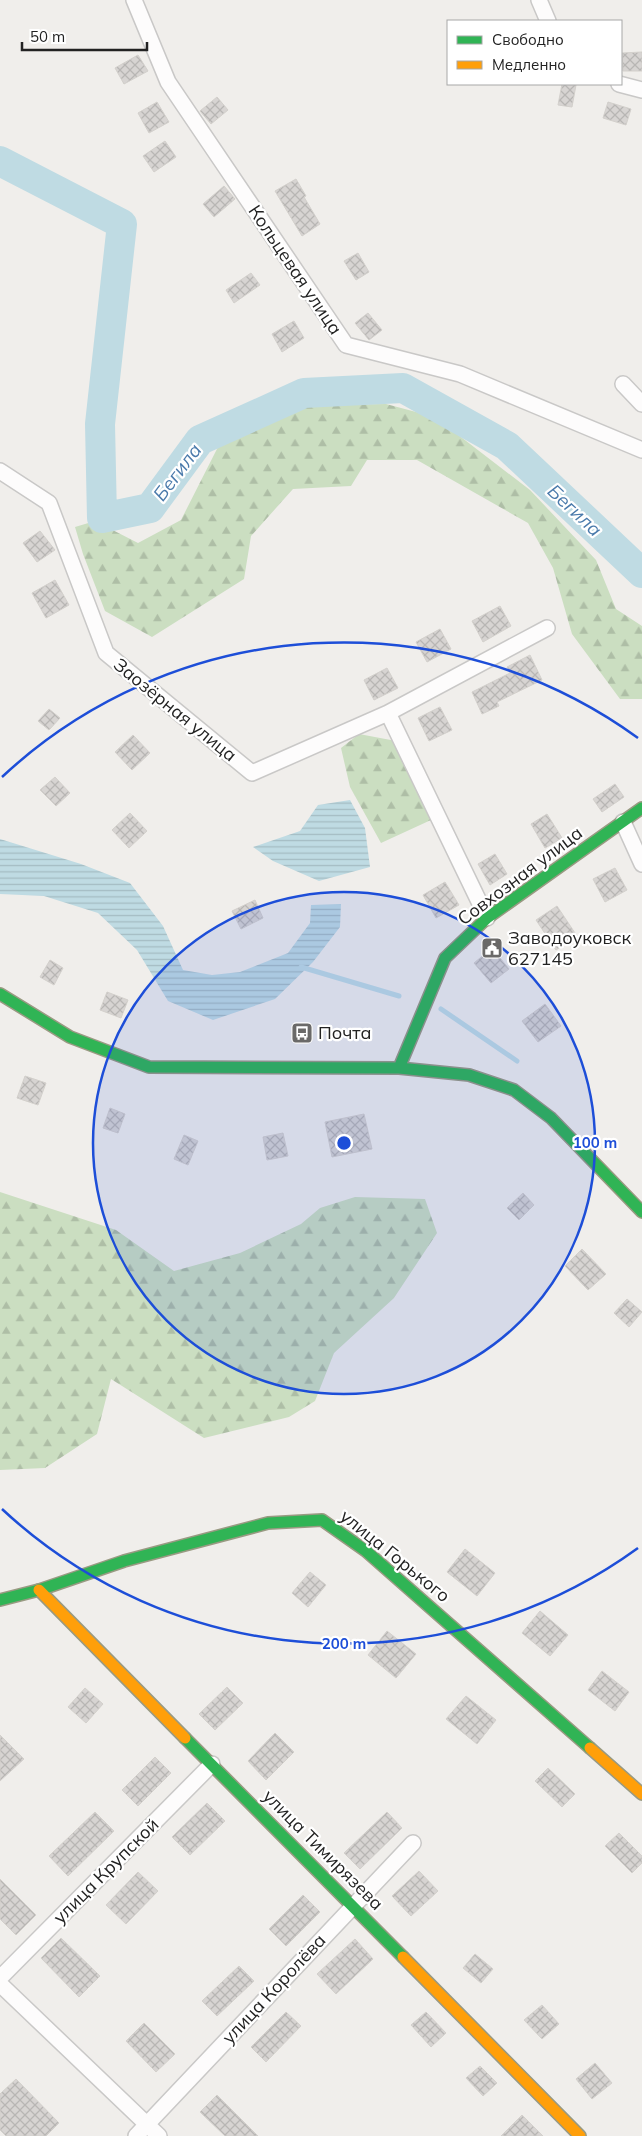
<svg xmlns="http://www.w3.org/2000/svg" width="642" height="2136" font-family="Mulish,sans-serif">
  <defs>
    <pattern id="forest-firs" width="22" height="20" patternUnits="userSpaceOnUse" patternTransform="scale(1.25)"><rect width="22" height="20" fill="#cbdec1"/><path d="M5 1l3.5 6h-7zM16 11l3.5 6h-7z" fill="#aebea6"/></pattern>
    <pattern id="water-rules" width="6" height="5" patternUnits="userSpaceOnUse" patternTransform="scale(1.25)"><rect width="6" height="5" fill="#bfdbe3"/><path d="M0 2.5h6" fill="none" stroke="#a4bcc2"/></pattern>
    <pattern id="building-cross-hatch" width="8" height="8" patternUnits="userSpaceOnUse" patternTransform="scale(1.25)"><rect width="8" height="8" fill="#d7d4d2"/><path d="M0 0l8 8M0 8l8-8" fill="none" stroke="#b8b6b4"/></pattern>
  </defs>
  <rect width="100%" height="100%" fill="#f0eeeb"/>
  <path fill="url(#forest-firs)" d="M 386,404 L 435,417 L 530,490 L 596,560 L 616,609 L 642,626 L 642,699 L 620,699 L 572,634 L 553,568 L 528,523 L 417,460 L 367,460 L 351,486 L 293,489 L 251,536 L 244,579 L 152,637 L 105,611 L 83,554 L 75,527 L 95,521 L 138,543 L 181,520 L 221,441 L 312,405 Z
    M 359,734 L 396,741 L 431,820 L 381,843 L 350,787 L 341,748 Z
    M 0,1192 L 116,1230 L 174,1271 L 240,1253 L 301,1224 L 320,1208 L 355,1197 L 425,1199 L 437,1233 L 394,1298 L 334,1353 L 315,1401 L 289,1417 L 204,1438 L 111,1379 L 97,1434 L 45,1468 L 0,1470 Z"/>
  <path fill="url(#water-rules)" d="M 350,800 L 365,828 L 370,867 L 319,881 L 273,861 L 253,847 L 300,831 L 318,805 Z
    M 0,839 L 81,864 L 130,883 L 163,926 L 183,970 L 212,975 L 240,972 L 288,953 L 310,923 L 311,905 L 341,904 L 340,927 L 313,962 L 275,999 L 213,1020 L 168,1001 L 137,950 L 98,913 L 44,896 L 0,894 Z"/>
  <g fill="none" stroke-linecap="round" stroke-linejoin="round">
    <path stroke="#bfdbe3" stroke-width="5" d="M 301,967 L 399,996
      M 441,1009 L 517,1061"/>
    <path stroke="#bfdbe3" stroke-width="30" d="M 0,161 L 122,224 L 100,424 L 102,518 L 150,508 L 200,440 L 304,393 L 403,388 L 507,446 L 642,573"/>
  </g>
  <path fill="url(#building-cross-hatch)" stroke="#d3d0cc" d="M 642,52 L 642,71 L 623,71 L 622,53 Z
    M 138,55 L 148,71 L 124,84 L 115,68 Z
    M 562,84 L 576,85 L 572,107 L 558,105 Z
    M 217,97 L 228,110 L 211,124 L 200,111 Z
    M 157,102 L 169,122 L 149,133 L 138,113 Z
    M 608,102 L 631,109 L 626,125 L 603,118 Z
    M 165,141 L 176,157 L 154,172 L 143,156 Z
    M 296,179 L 306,196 L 304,197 L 320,224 L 302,236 L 275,191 Z
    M 224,186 L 235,199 L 214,217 L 203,204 Z
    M 358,253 L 369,272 L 356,280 L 344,261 Z
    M 251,273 L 260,285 L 234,303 L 226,290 Z
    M 368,313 L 382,330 L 369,340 L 355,323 Z
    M 294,321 L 304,338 L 282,352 L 272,334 Z
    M 40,531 L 55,550 L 37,562 L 23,543 Z
    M 55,580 L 69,605 L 46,618 L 32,593 Z
    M 500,606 L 511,626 L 483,642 L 472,621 Z
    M 440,629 L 451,649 L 427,662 L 416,642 Z
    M 530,655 L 542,680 L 497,702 L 499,706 L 482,714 L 472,692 L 510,673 L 507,667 Z
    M 387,668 L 398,688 L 374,700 L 364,680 Z
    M 440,707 L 452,730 L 429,741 L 418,718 Z
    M 49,709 L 60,718 L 49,730 L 38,721 Z
    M 133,735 L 150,753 L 132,770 L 115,752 Z
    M 55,777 L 70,793 L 56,806 L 40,790 Z
    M 615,784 L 624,797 L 602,812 L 593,799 Z
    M 130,813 L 147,831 L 129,848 L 112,830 Z
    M 547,814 L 562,838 L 545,848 L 531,824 Z
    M 495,854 L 507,874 L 490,885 L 478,864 Z
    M 615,868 L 627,890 L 605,902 L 593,879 Z
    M 445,882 L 459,905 L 436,918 L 423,895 Z
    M 255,900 L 263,918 L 241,929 L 232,911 Z
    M 557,906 L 577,936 L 556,950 L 536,920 Z
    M 492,948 L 509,969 L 491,983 L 474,963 Z
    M 50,960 L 63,968 L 54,985 L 40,977 Z
    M 107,992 L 128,1000 L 121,1018 L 100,1010 Z
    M 545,1004 L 561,1026 L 538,1042 L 522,1021 Z
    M 25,1076 L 46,1083 L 38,1105 L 17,1098 Z
    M 110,1108 L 125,1114 L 118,1133 L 103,1128 Z
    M 364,1114 L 372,1149 L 332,1157 L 325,1122 Z
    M 283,1133 L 288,1156 L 267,1160 L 263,1137 Z
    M 184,1135 L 198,1141 L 188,1165 L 174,1159 Z
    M 523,1193 L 534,1205 L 519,1220 L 507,1208 Z
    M 582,1249 L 606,1274 L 588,1290 L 565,1266 Z
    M 627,1299 L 642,1312 L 629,1327 L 614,1313 Z
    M 465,1549 L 495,1573 L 477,1596 L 447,1572 Z
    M 310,1572 L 326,1585 L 308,1607 L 292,1593 Z
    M 540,1611 L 568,1635 L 550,1656 L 522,1633 Z
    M 387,1631 L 416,1654 L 396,1678 L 368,1655 Z
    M 602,1671 L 629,1692 L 615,1711 L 588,1690 Z
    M 227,1687 L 243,1703 L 215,1730 L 199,1714 Z
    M 85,1688 L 103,1704 L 86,1723 L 68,1707 Z
    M 466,1696 L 496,1720 L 477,1744 L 446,1719 Z
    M 275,1733 L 294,1752 L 266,1780 L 248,1761 Z
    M 0,1735 L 24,1759 L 0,1781 Z
    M 155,1757 L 171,1773 L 138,1806 L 122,1790 Z
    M 548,1768 L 575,1794 L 562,1807 L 535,1781 Z
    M 207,1803 L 225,1821 L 190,1855 L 172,1837 Z
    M 95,1812 L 114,1831 L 68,1876 L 49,1856 Z
    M 387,1812 L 402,1828 L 360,1869 L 344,1853 Z
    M 619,1833 L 642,1856 L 642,1863 L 632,1873 L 605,1846 Z
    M 419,1871 L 438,1891 L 411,1916 L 392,1896 Z
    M 138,1872 L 158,1891 L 126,1924 L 106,1905 Z
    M 0,1879 L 36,1915 L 16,1935 L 0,1919 Z
    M 303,1895 L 320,1912 L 286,1946 L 269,1929 Z
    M 61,1938 L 100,1976 L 79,1997 L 41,1958 Z
    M 355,1939 L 373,1959 L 336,1994 L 317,1974 Z
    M 475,1954 L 493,1969 L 481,1983 L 463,1968 Z
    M 239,1966 L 254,1981 L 217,2016 L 202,2001 Z
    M 542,2005 L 559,2024 L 542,2039 L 524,2020 Z
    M 286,2012 L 301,2026 L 266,2062 L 251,2047 Z
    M 426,2012 L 446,2033 L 431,2047 L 411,2025 Z
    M 144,2023 L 175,2054 L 156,2072 L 126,2041 Z
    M 595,2063 L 612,2083 L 592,2099 L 576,2079 Z
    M 480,2066 L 497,2083 L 483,2096 L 466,2078 Z
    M 16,2079 L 59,2123 L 46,2136 L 6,2136 L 0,2130 L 0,2094 Z
    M 217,2095 L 258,2136 L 225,2136 L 200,2112 Z
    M 522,2115 L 543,2136 L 501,2136 Z"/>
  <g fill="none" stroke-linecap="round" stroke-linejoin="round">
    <g stroke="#c9c8c7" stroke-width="18">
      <path id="street" d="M 134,0 L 168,82 L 346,345 L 460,374 L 642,450
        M 539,0 L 548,21
        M 619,84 L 642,90
        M 623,384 L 642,404
        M 0,471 L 49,503 L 106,653 L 252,773 L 388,713
        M 623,822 L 642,864
        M 487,918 L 388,713 L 547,628
        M 0,1978 L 212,1764
        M 0,1984 L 159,2136
        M 136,2136 L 413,1843"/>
    </g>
    <g stroke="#999a82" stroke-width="14">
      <path id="fast" d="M 0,994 L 70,1037 L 149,1067 L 399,1068 L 469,1075 L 514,1090 L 551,1118 L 642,1212
        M 399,1068 L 445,958 L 487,918 L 642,808
        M 0,1600 L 39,1590 L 124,1561 L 268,1523 L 322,1520 L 366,1551 L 590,1748
        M 185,1738 L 403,1957"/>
    </g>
    <g stroke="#999a82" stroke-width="14">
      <path id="slow" d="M 39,1590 L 185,1738
        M 590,1748 L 642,1794
        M 403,1957 L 580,2136"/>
    </g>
    <use href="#street" stroke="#fdfcfc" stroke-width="15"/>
    <use href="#fast" stroke="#30b455" stroke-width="11"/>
    <use href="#slow" stroke="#ff9f0a" stroke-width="11"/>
  </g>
  <circle cx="344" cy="1143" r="251" fill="#1d4ed8" fill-opacity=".12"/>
  <g fill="none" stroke="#1d4ed8" stroke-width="2.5">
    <circle cx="344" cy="1143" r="251"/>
    <path d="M638 1548A501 501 0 0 1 2 1509M2 777A501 501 0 0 1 638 738"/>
  </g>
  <defs>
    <g id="civic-square" transform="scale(1.125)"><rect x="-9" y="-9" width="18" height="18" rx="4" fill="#6a6968" stroke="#fff"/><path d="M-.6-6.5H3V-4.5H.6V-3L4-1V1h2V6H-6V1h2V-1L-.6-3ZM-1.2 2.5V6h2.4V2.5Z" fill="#fff"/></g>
    <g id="bus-square" transform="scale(1.125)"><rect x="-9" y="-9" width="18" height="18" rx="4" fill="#6a6968" stroke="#fff"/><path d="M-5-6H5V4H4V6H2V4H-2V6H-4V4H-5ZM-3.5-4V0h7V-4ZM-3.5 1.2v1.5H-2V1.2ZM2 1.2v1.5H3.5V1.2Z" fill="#fff"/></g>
  </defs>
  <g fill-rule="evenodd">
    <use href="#civic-square" x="492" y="948"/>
    <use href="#bus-square" x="302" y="1033"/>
  </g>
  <g text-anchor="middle" stroke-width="4.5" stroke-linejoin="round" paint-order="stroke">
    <g font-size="18" fill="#222" stroke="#fff">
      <text transform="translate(295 270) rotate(56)" y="6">Кольцевая улица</text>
      <text transform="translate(175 710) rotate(39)" y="6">Заозёрная улица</text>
      <text transform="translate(520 876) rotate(-37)" y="6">Совхозная улица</text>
      <text transform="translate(395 1556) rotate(39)" y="6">улица Горького</text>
      <text transform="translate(323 1850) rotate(45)" y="6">улица Тимирязева</text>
      <text transform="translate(106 1871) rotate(-45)" y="6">улица Крупской</text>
      <text transform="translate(274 1989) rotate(-47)" y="6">улица Королёва</text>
    </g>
    <g font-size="18" fill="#222" stroke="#fff" text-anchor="start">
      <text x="508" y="944">Заводоуковск<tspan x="508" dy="21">627145</tspan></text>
      <text x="318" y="1039">Почта</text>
    </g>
    <g font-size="19" font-style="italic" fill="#4a7aab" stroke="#fff">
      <text transform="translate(177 472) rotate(-53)" y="7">Бегила</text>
      <text transform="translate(575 510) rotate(43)" y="7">Бегила</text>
    </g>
  </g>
  <circle cx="344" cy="1143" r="8" fill="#1d4ed8" stroke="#fff" stroke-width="2.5"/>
  <g font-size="15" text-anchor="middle" font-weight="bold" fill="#1d4ed8" stroke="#fff" stroke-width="4.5" stroke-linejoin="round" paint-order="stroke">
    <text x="595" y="1148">100 m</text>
    <text x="344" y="1649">200 m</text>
  </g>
  <rect x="447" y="20" width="175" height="65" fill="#ffffff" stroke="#a7a7a7"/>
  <rect x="457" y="36" width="25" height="8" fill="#30b455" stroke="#a7a7a7"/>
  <text x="492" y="45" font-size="15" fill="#222222">Свободно</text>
  <rect x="457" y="61" width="25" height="8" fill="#ff9f0a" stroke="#a7a7a7"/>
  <text x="492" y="70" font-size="15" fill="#222222">Медленно</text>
  <path d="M22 42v8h125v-8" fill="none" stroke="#222222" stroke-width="2.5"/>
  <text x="30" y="42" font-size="15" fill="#222222" stroke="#ffffff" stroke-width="4" paint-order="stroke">50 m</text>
</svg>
